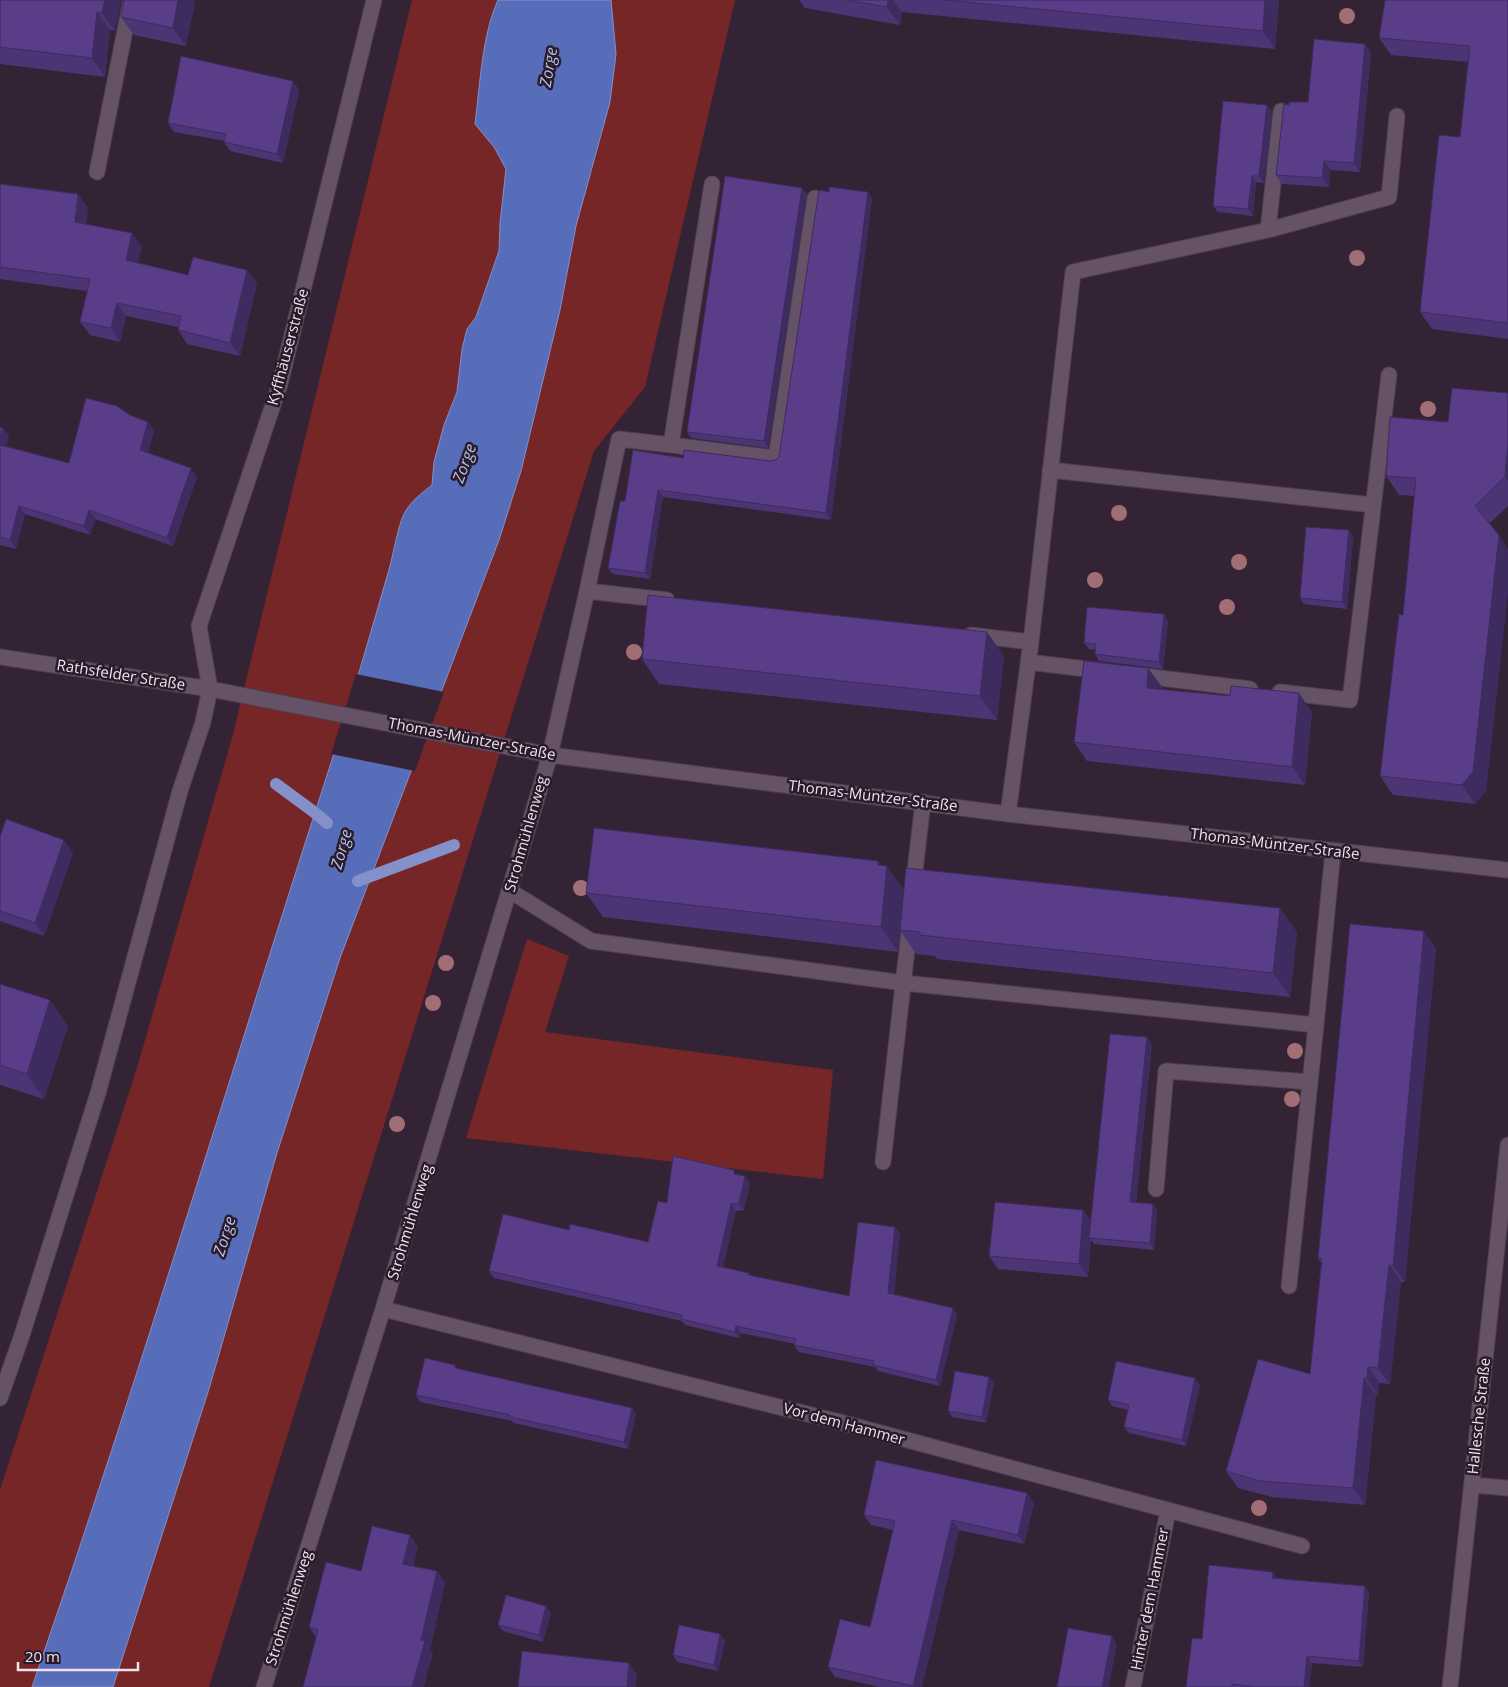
<svg xmlns="http://www.w3.org/2000/svg" width="1508" height="1687" font-family="'Open Sans',sans-serif">
  <rect width="100%" height="100%" fill="#342335"/>
  <path fill="#772627" d="M 412,0 L 498,0 C 482,35 480,85 475,123 L 494,147 L 506,169 L 500,223 L 499,251 L 476,317 L 467,329 L 462,349 L 457,392 L 444,425 L 434,462 L 432,485 C 422,493 412,500 405,512 C 398,524 393,557 388,573 C 372,628 356,684 339,738 C 236,1055 141,1373 32,1687 L 0,1687 L 0,1490 L 137,1068 L 232,738 Z
    M 611,0 L 735,0 L 645,387 L 594,451 L 209,1687 L 113,1687 L 209,1389 L 277,1153 L 340,958 L 499,540 L 521,471 L 560,310 L 576,226 L 610,102 Z
    M 527,939 L 569,956 L 545,1032 L 833,1070 L 823,1179 L 466,1138 Z"/>
  <path fill="#576dba" stroke="#8490c9" d="M 498,0 L 611,0 L 616,54 L 610,102 L 576,226 L 560,310 L 521,471 L 499,540 L 340,958 L 277,1153 L 209,1389 L 113,1687 L 32,1687 C 141,1373 236,1055 339,738 C 356,684 372,628 388,573 C 393,557 398,524 405,512 C 412,500 422,493 432,485 L 434,462 L 444,425 L 457,392 L 462,349 L 467,329 L 476,317 L 499,251 L 500,223 L 506,169 L 494,147 L 475,124 C 480,85 482,35 498,0 Z"/>
  <path fill="#342335" d="M 356,674 L 444,692 L 415,771 L 331,754 Z"/>
  <g fill="none" stroke-linecap="round" stroke-linejoin="round">
    <path stroke="#8490c9" stroke-width="12" d="M 276,784 L 314,812 L 327,823
      M 358,881 L 454,845"/>
    <g stroke="#4e3f4e" stroke-width="17">
      <path id="lane" d="M 97,172 L 131,0
        M 1268,230 L 1281,111
        M 671,445 L 776,458 L 815,198
        M 1050,470 L 1373,505
        M 587,591 L 667,600
        M 971,635 L 1031,642
        M 1028,662 L 1103,671
        M 1136,675 L 1250,689
        M 1280,692 L 1350,700 L 1389,375
        M 550,755 L 587,591 L 619,439 L 671,445 L 712,184
        M 1008,814 L 1031,642 L 1073,272 L 1268,230 L 1389,197 L 1397,116
        M 913,888 L 923,802
        M 510,891 L 591,941 L 904,983 L 1316,1025 L 1333,851
        M 883,1162 L 910,923
        M 1156,1189 L 1166,1071 L 1310,1082
        M 1289,1286 L 1316,1025
        M 0,1398 L 22,1335 L 98,1093 L 180,791 L 203,722 L 210,689"/>
    </g>
    <g stroke="#4e3f4e" stroke-width="17">
      <path id="street" d="M 0,657 L 210,689 L 550,755 L 1008,814 L 1508,870
        M 210,689 L 199,626 L 280,384 L 374,0
        M 383,1309 L 840,1422 L 1302,1546
        M 1472,1485 L 1508,1488
        M 264,1687 L 383,1309 L 550,755
        M 1133,1687 L 1168,1511"/>
    </g>
    <g stroke="#4e3f4e" stroke-width="17">
      <path id="secondary" d="M 1450,1687 L 1508,1145"/>
    </g>
    <use href="#lane" stroke="#665266" stroke-width="15"/>
    <use href="#street" stroke="#665266" stroke-width="15"/>
    <use href="#secondary" stroke="#665266" stroke-width="15"/>
  </g>
  <g fill="#a06e74">
    <circle cx="1347" cy="16" r="8"/>
    <circle cx="1357" cy="258" r="8"/>
    <circle cx="1428" cy="409" r="8"/>
    <circle cx="1119" cy="513" r="8"/>
    <circle cx="1239" cy="562" r="8"/>
    <circle cx="1095" cy="580" r="8"/>
    <circle cx="1227" cy="607" r="8"/>
    <circle cx="634" cy="652" r="8"/>
    <circle cx="581" cy="888" r="8"/>
    <circle cx="446" cy="963" r="8"/>
    <circle cx="433" cy="1003" r="8"/>
    <circle cx="1295" cy="1051" r="8"/>
    <circle cx="1292" cy="1099" r="8"/>
    <circle cx="397" cy="1124" r="8"/>
    <circle cx="1259" cy="1508" r="8"/>
  </g>
  <path fill="#4d3475" d="M 0,0 L 121,0 L 115,31 L 110,30 L 105,77 L 0,64 Z
    M 799,0 L 1279,0 L 1275,49 L 902,12 L 900,25 L 805,8 Z
    M 1508,0 L 1508,339 L 1432,329 L 1420,312 L 1460,137 L 1468,62 L 1391,55 L 1379,38 Z
    M 195,1 L 186,46 L 134,35 L 121,17 Z
    M 1365,44 L 1371,53 L 1360,172 L 1330,170 L 1329,187 L 1282,184 L 1276,175 L 1289,105 L 1308,102 Z
    M 293,81 L 299,90 L 283,163 L 230,151 L 224,142 L 225,141 L 174,132 L 168,123 Z
    M 1267,105 L 1272,112 L 1264,183 L 1256,182 L 1253,216 L 1218,212 L 1213,206 Z
    M 0,184 L 78,194 L 88,208 L 86,224 L 142,246 L 138,263 L 188,275 L 257,283 L 240,356 L 187,344 L 178,330 L 178,327 L 126,316 L 120,342 L 90,335 L 80,322 L 87,291 L 0,279 Z
    M 802,188 L 807,194 L 768,448 L 691,438 L 687,432 Z
    M 829,192 L 868,192 L 872,199 L 831,520 L 663,497 L 650,579 L 613,574 L 608,568 L 625,501 L 683,458 L 770,461 L 775,460 L 779,457 Z
    M 1508,393 L 1508,506 L 1489,524 L 1508,549 L 1508,590 L 1486,791 L 1475,804 L 1393,795 L 1380,776 L 1403,615 L 1415,496 L 1399,495 L 1386,476 L 1448,422 Z
    M 0,427 L 3,428 L 9,436 L 6,446 L 69,463 L 154,430 L 148,453 L 197,477 L 173,546 L 95,519 L 90,535 L 25,514 L 16,549 L 0,545 Z
    M 1353,537 L 1347,609 L 1304,604 L 1300,598 Z
    M 1168,621 L 1163,669 L 1099,661 L 1095,654 L 1095,650 L 1089,649 L 1084,643 Z
    M 1004,656 L 997,720 L 659,684 L 642,659 Z
    M 1162,687 L 1161,689 L 1230,696 L 1312,712 L 1305,785 L 1087,761 L 1074,742 Z
    M 0,837 L 64,840 L 73,853 L 44,936 L 0,921 Z
    M 904,890 L 1297,932 L 1290,997 L 937,959 L 935,956 L 916,954 L 900,930 L 898,952 L 603,917 L 586,893 Z
    M 1436,948 L 1405,1282 L 1401,1282 L 1390,1384 L 1379,1383 L 1378,1395 L 1376,1395 L 1365,1505 L 1272,1497 L 1238,1488 L 1226,1471 L 1310,1374 L 1321,1263 L 1318,1258 Z
    M 0,984 L 68,1026 L 44,1099 L 0,1085 Z
    M 1152,1044 L 1136,1202 L 1153,1204 L 1157,1210 L 1154,1250 L 1094,1244 L 1091,1240 L 1088,1277 L 998,1269 L 989,1256 L 1083,1210 L 1091,1221 Z
    M 737,1175 L 750,1183 L 744,1210 L 736,1211 L 723,1267 L 751,1276 L 849,1296 L 895,1227 L 900,1233 L 894,1294 L 953,1308 L 957,1315 L 940,1386 L 878,1371 L 875,1367 L 799,1352 L 794,1345 L 795,1344 L 741,1333 L 739,1338 L 685,1325 L 682,1321 L 494,1278 L 489,1271 L 648,1242 L 667,1203 Z
    M 455,1365 L 458,1369 L 632,1408 L 636,1414 L 628,1449 L 514,1423 L 512,1421 L 420,1402 L 416,1395 Z
    M 989,1377 L 994,1383 L 986,1423 L 952,1417 L 948,1411 Z
    M 1200,1385 L 1186,1446 L 1129,1433 L 1124,1427 L 1128,1410 L 1112,1406 L 1108,1400 Z
    M 1034,1503 L 1024,1544 L 959,1530 L 922,1687 L 880,1687 L 835,1677 L 828,1667 L 870,1627 L 893,1530 L 871,1525 L 864,1515 Z
    M 418,1547 L 413,1566 L 437,1571 L 445,1583 L 430,1650 L 433,1653 L 316,1637 L 309,1627 L 361,1571 Z
    M 1273,1572 L 1277,1579 L 1369,1593 L 1363,1667 L 1312,1663 L 1309,1687 L 1186,1687 Z
    M 551,1613 L 543,1642 L 503,1631 L 498,1625 Z
    M 720,1634 L 725,1641 L 718,1671 L 677,1662 L 673,1655 Z"/>
  <path fill="#3e2b5f" d="M 105,0 L 121,0 L 115,31 L 102,13 Z
    M 178,0 L 194,0 L 195,1 L 186,46 L 173,28 Z
    M 888,0 L 893,0 L 902,12 L 900,25 L 887,7 Z
    M 1265,0 L 1279,0 L 1275,49 L 1263,31 Z
    M 97,12 L 110,30 L 105,77 L 92,58 Z
    M 1365,44 L 1371,53 L 1360,172 L 1354,163 Z
    M 293,81 L 299,90 L 283,163 L 277,154 Z
    M 1267,105 L 1272,112 L 1264,183 L 1259,176 Z
    M 1324,161 L 1330,170 L 1329,187 L 1322,178 Z
    M 1252,176 L 1256,182 L 1253,216 L 1248,209 Z
    M 802,188 L 807,194 L 768,448 L 764,441 Z
    M 868,192 L 872,199 L 831,520 L 826,513 Z
    M 78,194 L 88,208 L 84,235 L 75,222 Z
    M 132,233 L 142,246 L 136,274 L 126,260 Z
    M 247,270 L 257,283 L 240,356 L 230,343 Z
    M 117,303 L 126,316 L 120,342 L 111,328 Z
    M 148,422 L 154,430 L 146,459 L 140,450 Z
    M 3,428 L 9,436 L 5,453 L 0,446 L 0,439 Z
    M 1508,444 L 1508,481 L 1505,477 Z
    M 191,468 L 197,477 L 173,546 L 167,538 Z
    M 658,490 L 663,497 L 650,579 L 645,573 Z
    M 19,506 L 25,514 L 16,549 L 10,540 Z
    M 89,510 L 95,519 L 90,535 L 84,526 Z
    M 1349,530 L 1353,537 L 1347,609 L 1342,602 Z
    M 1499,535 L 1508,549 L 1508,590 L 1486,791 L 1475,804 L 1462,785 Z
    M 1164,614 L 1168,621 L 1163,669 L 1159,662 Z
    M 987,632 L 1004,656 L 997,720 L 980,696 Z
    M 1148,668 L 1162,687 L 1160,706 L 1147,688 Z
    M 1299,693 L 1312,712 L 1305,785 L 1292,767 Z
    M 64,840 L 73,853 L 44,936 L 35,923 Z
    M 878,861 L 887,874 L 887,866 L 904,890 L 898,952 L 881,927 Z
    M 1280,908 L 1297,932 L 1290,997 L 1273,973 Z
    M 1424,931 L 1436,948 L 1405,1282 L 1393,1266 Z
    M 50,1000 L 68,1026 L 44,1099 L 27,1074 Z
    M 1147,1037 L 1152,1044 L 1135,1208 L 1130,1202 Z
    M 745,1176 L 750,1183 L 744,1210 L 739,1204 Z
    M 731,1204 L 736,1211 L 722,1272 L 717,1266 Z
    M 1153,1204 L 1157,1210 L 1154,1250 L 1150,1243 Z
    M 1083,1210 L 1092,1222 L 1089,1238 L 1091,1240 L 1088,1277 L 1079,1264 Z
    M 895,1227 L 900,1233 L 893,1299 L 888,1293 Z
    M 1389,1265 L 1401,1282 L 1390,1384 L 1378,1368 Z
    M 953,1308 L 957,1315 L 940,1386 L 936,1380 Z
    M 736,1326 L 741,1333 L 739,1338 L 735,1332 Z
    M 1368,1367 L 1379,1383 L 1378,1395 L 1367,1378 Z
    M 989,1377 L 994,1383 L 986,1423 L 982,1417 Z
    M 1195,1378 L 1200,1385 L 1186,1446 L 1182,1440 Z
    M 1364,1378 L 1376,1395 L 1365,1505 L 1353,1488 Z
    M 632,1408 L 636,1414 L 628,1449 L 624,1442 Z
    M 1027,1493 L 1034,1503 L 1024,1544 L 1018,1535 Z
    M 952,1520 L 959,1530 L 922,1687 L 914,1687 L 913,1686 Z
    M 410,1535 L 418,1547 L 411,1576 L 403,1564 Z
    M 437,1571 L 445,1583 L 430,1650 L 433,1653 L 424,1687 L 412,1687 L 421,1640 Z
    M 1273,1572 L 1277,1578 L 1277,1585 L 1272,1578 Z
    M 1365,1586 L 1369,1593 L 1363,1667 L 1359,1661 Z
    M 546,1606 L 551,1613 L 543,1642 L 539,1635 Z
    M 720,1634 L 725,1641 L 718,1671 L 714,1665 Z
    M 1112,1636 L 1117,1644 L 1109,1687 L 1102,1687 Z
    M 1307,1656 L 1312,1663 L 1309,1687 L 1304,1687 Z
    M 629,1663 L 637,1674 L 636,1687 L 627,1687 Z"/>
  <path fill="#593d88" stroke="#3e2b5f" d="M 0,0 L 105,0 L 102,13 L 97,12 L 92,58 L 0,47 Z
    M 124,0 L 178,0 L 173,28 L 121,17 Z
    M 846,0 L 888,0 L 887,7 Z
    M 945,0 L 1265,0 L 1263,31 Z
    M 1385,0 L 1508,0 L 1508,323 L 1420,312 L 1439,135 L 1460,137 L 1470,46 L 1379,38 Z
    M 1314,39 L 1365,44 L 1354,163 L 1324,161 L 1322,178 L 1276,175 L 1284,104 L 1289,105 L 1289,102 L 1308,102 Z
    M 181,56 L 293,81 L 277,154 L 224,142 L 226,134 L 168,123 Z
    M 1223,101 L 1267,105 L 1259,176 L 1252,176 L 1248,209 L 1213,206 Z
    M 725,176 L 802,188 L 764,441 L 687,432 Z
    M 0,184 L 78,194 L 75,222 L 132,233 L 126,260 L 188,275 L 193,257 L 247,270 L 230,343 L 178,330 L 181,316 L 117,303 L 111,328 L 80,322 L 90,279 L 0,267 Z
    M 829,187 L 868,192 L 826,513 L 658,490 L 645,573 L 608,568 L 620,501 L 625,501 L 633,450 L 683,458 L 684,450 L 770,461 L 775,460 L 779,457 L 819,190 L 829,192 Z
    M 1452,388 L 1508,393 L 1508,444 L 1505,477 L 1475,506 L 1499,535 L 1473,772 L 1462,785 L 1380,776 L 1399,614 L 1403,615 L 1416,478 L 1386,476 L 1390,417 L 1448,422 Z
    M 86,398 L 117,406 L 130,415 L 148,422 L 140,450 L 191,468 L 167,538 L 89,510 L 84,526 L 19,506 L 10,540 L 0,537 L 0,445 L 69,463 Z
    M 0,427 L 3,428 L 0,439 Z
    M 1306,527 L 1349,530 L 1342,602 L 1300,598 Z
    M 648,595 L 987,632 L 980,696 L 642,659 Z
    M 1087,607 L 1164,614 L 1159,662 L 1095,654 L 1096,644 L 1084,643 Z
    M 1084,661 L 1148,668 L 1147,688 L 1230,696 L 1231,686 L 1299,693 L 1292,767 L 1074,742 Z
    M 6,819 L 64,840 L 35,923 L 0,911 L 0,837 Z
    M 594,828 L 878,861 L 878,865 L 887,866 L 881,927 L 586,893 Z
    M 906,868 L 1280,908 L 1273,973 L 920,935 L 920,932 L 900,930 Z
    M 1350,924 L 1424,931 L 1393,1266 L 1389,1265 L 1378,1368 L 1368,1367 L 1367,1378 L 1364,1378 L 1353,1488 L 1260,1481 L 1226,1471 L 1258,1359 L 1310,1374 L 1322,1259 L 1318,1258 Z
    M 0,984 L 50,1000 L 27,1074 L 0,1065 Z
    M 1110,1034 L 1147,1037 L 1130,1202 L 1153,1204 L 1150,1243 L 1089,1238 Z
    M 673,1156 L 734,1170 L 734,1174 L 745,1176 L 739,1204 L 731,1204 L 717,1266 L 749,1273 L 749,1275 L 849,1296 L 858,1222 L 895,1227 L 888,1293 L 953,1308 L 936,1380 L 873,1365 L 874,1361 L 794,1345 L 796,1339 L 736,1326 L 735,1332 L 681,1319 L 682,1315 L 489,1271 L 503,1214 L 569,1230 L 570,1224 L 648,1242 L 658,1201 L 667,1203 Z
    M 995,1202 L 1083,1210 L 1079,1264 L 989,1256 Z
    M 425,1358 L 455,1365 L 455,1368 L 632,1408 L 624,1442 L 510,1417 L 510,1415 L 416,1395 Z
    M 1116,1361 L 1195,1378 L 1182,1440 L 1124,1427 L 1129,1405 L 1108,1400 Z
    M 955,1371 L 989,1377 L 982,1417 L 948,1411 Z
    M 876,1460 L 1027,1493 L 1018,1535 L 952,1520 L 913,1686 L 828,1667 L 840,1619 L 870,1627 L 895,1521 L 864,1515 Z
    M 372,1526 L 410,1535 L 403,1564 L 437,1571 L 421,1640 L 425,1641 L 412,1687 L 303,1687 L 318,1630 L 309,1627 L 326,1562 L 361,1571 Z
    M 1209,1565 L 1273,1572 L 1272,1578 L 1365,1586 L 1359,1661 L 1307,1656 L 1304,1687 L 1256,1687 L 1232,1684 L 1232,1687 L 1186,1687 L 1192,1638 L 1202,1639 Z
    M 506,1595 L 546,1606 L 539,1635 L 498,1625 Z
    M 679,1625 L 720,1634 L 714,1665 L 673,1655 Z
    M 1068,1628 L 1112,1636 L 1102,1687 L 1057,1687 Z
    M 522,1651 L 629,1663 L 627,1687 L 518,1687 Z"/>
  <g text-anchor="middle" stroke-width="5" stroke-linejoin="round" paint-order="stroke">
    <g font-size="15" fill="#ede2ed" stroke="#2a1a2a">
      <text transform="translate(288 347) rotate(-75)" y="5">Kyffhäuserstraße</text>
      <text transform="translate(121 675) rotate(9)" y="5">Rathsfelder Straße</text>
      <text transform="translate(472 739) rotate(11)" y="5">Thomas-Müntzer-Straße</text>
      <text transform="translate(873 796) rotate(7)" y="5">Thomas-Müntzer-Straße</text>
      <text transform="translate(526 834) rotate(-74)" y="5">Strohmühlenweg</text>
      <text transform="translate(1275 844) rotate(7)" y="5">Thomas-Müntzer-Straße</text>
      <text transform="translate(410 1222) rotate(-73)" y="5">Strohmühlenweg</text>
      <text transform="translate(1479 1416) rotate(-84)" y="5">Hallesche Straße</text>
      <text transform="translate(844 1424) rotate(15)" y="5">Vor dem Hammer</text>
      <text transform="translate(1150 1599) rotate(-79)" y="5">Hinter dem Hammer</text>
      <text transform="translate(289 1608) rotate(-72)" y="5">Strohmühlenweg</text>
    </g>
    <g font-size="16" font-style="italic" fill="#b4c3ed" stroke="#2a1a2a">
      <text transform="translate(548 67) rotate(-80)" y="6">Zorge</text>
      <text transform="translate(464 463) rotate(-70)" y="6">Zorge</text>
      <text transform="translate(341 849) rotate(-74)" y="6">Zorge</text>
      <text transform="translate(224 1236) rotate(-72)" y="6">Zorge</text>
    </g>
  </g>
  <path d="M18 1662v8h120v-8" fill="none" stroke="#ede2ed" stroke-width="2.5"/>
  <text x="25" y="1662" font-size="15" fill="#ede2ed" stroke="#2a1a2a" stroke-width="4" paint-order="stroke">20 m</text>
</svg>
